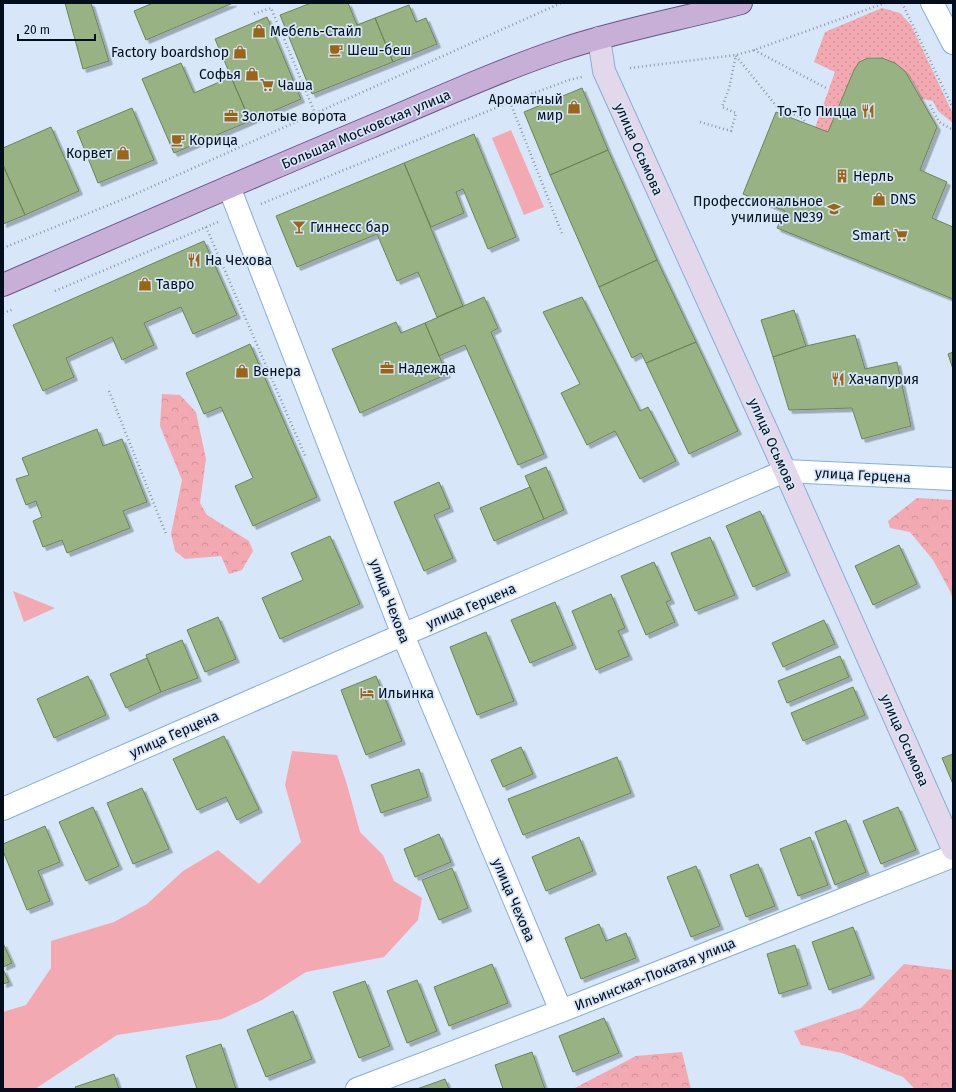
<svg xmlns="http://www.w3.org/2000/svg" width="956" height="1092" font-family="'Fira Sans',sans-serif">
  <defs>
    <pattern id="grass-dots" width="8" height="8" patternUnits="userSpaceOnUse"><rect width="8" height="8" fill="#f3a9b2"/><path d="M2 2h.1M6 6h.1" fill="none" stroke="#cf9098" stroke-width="1.8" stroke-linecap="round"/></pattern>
    <pattern id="forest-crowns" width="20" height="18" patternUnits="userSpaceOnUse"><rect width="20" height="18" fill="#f3a9b2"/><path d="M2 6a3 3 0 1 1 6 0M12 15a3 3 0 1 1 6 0" fill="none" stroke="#cf9098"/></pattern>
    <filter id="shadow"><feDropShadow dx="3.5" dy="3.5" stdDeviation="0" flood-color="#0004"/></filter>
  </defs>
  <rect width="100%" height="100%" fill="#d7e6f8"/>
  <path fill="url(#grass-dots)" d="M 882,8 L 900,13 L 911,25 L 953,114 L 953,123 L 938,111 L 933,101 L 922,99 C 917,90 912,78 904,70 C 894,60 872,51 859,62 C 857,64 855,68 854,70 L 828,132 L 815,128 L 835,72 L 814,62 L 825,32 Z"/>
  <path fill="url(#forest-crowns)" d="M 162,394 L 180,395 L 196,412 L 206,459 L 200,503 L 207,515 L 249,541 L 253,551 L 242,570 L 229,574 L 221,556 L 185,559 L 175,551 L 171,534 L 182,480 L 160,426 Z
    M 917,498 L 953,500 L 953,600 L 950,591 L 933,560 L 910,532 L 890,528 L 888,521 Z
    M 904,964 L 953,970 L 953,1089 L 915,1089 L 903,1077 L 842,1053 L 801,1045 L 794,1031 L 861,1008 Z
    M 682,1052 L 691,1089 L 573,1089 L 636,1056 Z"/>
  <path fill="#f3a9b2" d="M 511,130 L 544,207 L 524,215 L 492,138 Z
    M 13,591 L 55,608 L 24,622 Z
    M 292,751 L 337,755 L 346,781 L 360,832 L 383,855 L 394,881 L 422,898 L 418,920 L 384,957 L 306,972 L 262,1000 L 222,1019 L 117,1035 L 35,1089 L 3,1089 L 3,1012 L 26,1005 L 51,968 L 51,941 L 114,922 L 147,904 L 183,871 L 218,850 L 259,884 L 301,842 L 285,785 Z"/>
  <path fill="#99b283" stroke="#6c8457" filter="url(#shadow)" d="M 65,3 L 91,3 L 109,61 L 83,69 Z
    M 153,3 L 233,3 L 146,40 L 134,11 Z
    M 311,3 L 348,3 L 357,25 L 375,18 L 393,62 L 312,94 L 280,15 Z
    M 409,5 L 416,22 L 426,18 L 437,44 L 393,62 L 375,18 Z
    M 267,17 L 301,99 L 250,121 L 215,39 Z
    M 868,58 L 882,58 L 895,63 L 905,71 L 937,127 L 920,170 L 947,182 L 932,218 L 953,227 L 953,299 L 777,228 L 785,211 L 743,194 L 776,112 L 828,132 L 854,70 L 859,62 Z
    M 181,63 L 194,93 L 231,77 L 250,121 L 174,153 L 142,79 Z
    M 582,88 L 608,150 L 550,175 L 524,112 Z
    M 132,108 L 154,160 L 98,183 L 77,131 Z
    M 51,127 L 79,191 L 25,215 L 3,165 L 3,148 Z
    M 474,134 L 516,237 L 488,249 L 463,189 L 456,192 L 464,213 L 431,227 L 404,163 Z
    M 608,150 L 657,260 L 599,287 L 550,175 Z
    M 404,163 L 463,306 L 437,317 L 418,272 L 397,281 L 377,234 L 297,267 L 276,216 Z
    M 3,165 L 25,215 L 3,224 Z
    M 204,241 L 237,315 L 193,334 L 181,307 L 144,323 L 154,345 L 122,360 L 112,337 L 66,358 L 74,377 L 43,391 L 13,325 Z
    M 657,260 L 696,342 L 646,363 L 641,353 L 632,358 L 599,287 Z
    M 484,297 L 498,328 L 491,332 L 544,454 L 518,465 L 465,345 L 439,356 L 425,323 Z
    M 582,297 L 640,411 L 648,407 L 676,461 L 640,479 L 615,431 L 587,445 L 561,393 L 580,384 L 543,312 Z
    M 794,310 L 806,346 L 773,357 L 761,320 Z
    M 396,322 L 401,333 L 425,323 L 447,374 L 360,413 L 332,349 Z
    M 855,335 L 865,369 L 897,362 L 911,426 L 862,439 L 852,408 L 789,410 L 773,357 L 806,346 Z
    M 696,342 L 738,431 L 689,454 L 646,363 Z
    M 250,344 L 317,497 L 253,526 L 235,486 L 253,478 L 221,407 L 204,414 L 186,373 Z
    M 953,352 L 953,369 L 948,354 Z
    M 97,429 L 103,446 L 122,439 L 147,502 L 123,511 L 130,528 L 67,553 L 62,540 L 43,547 L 33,521 L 42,517 L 38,507 L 36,501 L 26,505 L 16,479 L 29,475 L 22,458 Z
    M 546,467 L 564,510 L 544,519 L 525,476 Z
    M 439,482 L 450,508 L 434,515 L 453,558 L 424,571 L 394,502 Z
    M 530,487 L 544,519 L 494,541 L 480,508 Z
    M 760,511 L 787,572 L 753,587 L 726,526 Z
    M 330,536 L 360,604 L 280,639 L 262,598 L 303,580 L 291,553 Z
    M 710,537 L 735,595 L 695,611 L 671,553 Z
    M 899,545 L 917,584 L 873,605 L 855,566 Z
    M 654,562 L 671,600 L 666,602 L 675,622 L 646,635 L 621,576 Z
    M 611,594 L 625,628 L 618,631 L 629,656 L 596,670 L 572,611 Z
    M 555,602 L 573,645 L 530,663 L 511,620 Z
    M 218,617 L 236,659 L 205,672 L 187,630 Z
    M 824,620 L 835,644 L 783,667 L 772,643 Z
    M 486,632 L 514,701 L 477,715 L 450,647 Z
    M 182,640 L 198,678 L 161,692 L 146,655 Z
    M 840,656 L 849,677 L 787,703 L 778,681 Z
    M 147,658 L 161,692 L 126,708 L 110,674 Z
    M 88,676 L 106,715 L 54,738 L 37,699 Z
    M 376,676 L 402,741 L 366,755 L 341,690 Z
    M 853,687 L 865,715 L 803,741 L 791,713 Z
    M 224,736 L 259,809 L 237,820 L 226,797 L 197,810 L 173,759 Z
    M 521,747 L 533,774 L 503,787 L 491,760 Z
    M 953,754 L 953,784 L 942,758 Z
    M 617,757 L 631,793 L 523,835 L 508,799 Z
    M 419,769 L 428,797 L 381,813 L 371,785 Z
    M 142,788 L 169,849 L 133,864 L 107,803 Z
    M 93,807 L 119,866 L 86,881 L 59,822 Z
    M 898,807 L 916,850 L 881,864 L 863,821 Z
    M 846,820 L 866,872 L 835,885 L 815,832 Z
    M 45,826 L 60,862 L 38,871 L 50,901 L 27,910 L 3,851 L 3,844 Z
    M 439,834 L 451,862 L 415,877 L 404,849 Z
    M 579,837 L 593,871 L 546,891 L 532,857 Z
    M 810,837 L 828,885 L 798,896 L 780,849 Z
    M 758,864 L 775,906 L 746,917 L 730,875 Z
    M 696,866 L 720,926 L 691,937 L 667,877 Z
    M 452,868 L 468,908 L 439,920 L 422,880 Z
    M 599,924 L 606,941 L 626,933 L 636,958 L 581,979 L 565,938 Z
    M 853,927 L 871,975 L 829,990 L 812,942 Z
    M 3,943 L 12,963 L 3,967 Z
    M 795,945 L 808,985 L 779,994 L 767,954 Z
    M 492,964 L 508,1003 L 449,1026 L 434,987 Z
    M 3,969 L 9,982 L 3,984 Z
    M 417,980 L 437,1031 L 407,1043 L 387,991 Z
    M 365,981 L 390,1046 L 359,1058 L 333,992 Z
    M 293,1011 L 312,1059 L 266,1077 L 247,1030 Z
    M 604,1018 L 619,1053 L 573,1072 L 559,1036 Z
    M 221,1044 L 236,1089 L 197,1089 L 186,1056 Z
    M 532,1052 L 545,1089 L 503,1089 L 495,1065 Z
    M 114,1074 L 119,1089 L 76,1089 L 75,1087 Z
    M 445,1079 L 449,1089 L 417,1089 Z"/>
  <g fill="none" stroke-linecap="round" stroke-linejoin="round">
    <g stroke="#89aed7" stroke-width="24">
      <path id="street" d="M 932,3 L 953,43
        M 229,187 L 403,635 L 561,1011
        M 3,809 L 386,642 L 785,471 L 953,479
        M 357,1089 L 561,1011 L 953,856"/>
    </g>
    <g stroke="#89aed7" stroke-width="24">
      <path id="secondary" d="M 599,38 L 604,71 L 785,471 L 953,849"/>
    </g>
    <g stroke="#6a5484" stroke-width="24">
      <path id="primary" d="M 3,285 C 125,232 246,179 368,128 C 432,101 495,72 560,50 C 619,30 681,19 741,3"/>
    </g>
    <path stroke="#8a98a9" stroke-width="2.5" stroke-dasharray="1 3" stroke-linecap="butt" d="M 902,3 L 953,108
      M 254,14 L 271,8 L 315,113
      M 754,50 L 828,89
      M 736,56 L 778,108 L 803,118 L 806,124
      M 630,68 L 736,55 L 754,50 L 885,3
      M 510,102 L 563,236
      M 930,105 L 939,122 L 953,130
      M 700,122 L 731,131 L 736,113 L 722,107 L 729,89 L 736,55
      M 261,204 L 510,102 L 569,80 L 582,77
      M 206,227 L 306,458
      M 3,248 L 131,196 L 561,3
      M 55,291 L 218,222
      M 3,313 L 14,309
      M 109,391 L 166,534"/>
    <use href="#street" stroke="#fff" stroke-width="22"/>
    <use href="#secondary" stroke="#e3d7eb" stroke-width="22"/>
    <use href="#primary" stroke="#c7afd7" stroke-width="22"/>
  </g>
  <defs>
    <g id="shop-bare" transform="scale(1.08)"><path d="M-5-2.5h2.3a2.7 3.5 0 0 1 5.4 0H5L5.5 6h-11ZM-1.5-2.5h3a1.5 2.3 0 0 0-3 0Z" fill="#986519" stroke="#d7e6f8" stroke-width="2.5" paint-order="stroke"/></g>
    <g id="cafe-bare" transform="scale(1.08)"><path d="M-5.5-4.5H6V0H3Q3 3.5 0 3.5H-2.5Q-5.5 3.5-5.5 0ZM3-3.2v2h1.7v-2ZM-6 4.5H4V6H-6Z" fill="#986519" stroke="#d7e6f8" stroke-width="2.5" paint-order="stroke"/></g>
    <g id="supermarket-bare" transform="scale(1.08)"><path d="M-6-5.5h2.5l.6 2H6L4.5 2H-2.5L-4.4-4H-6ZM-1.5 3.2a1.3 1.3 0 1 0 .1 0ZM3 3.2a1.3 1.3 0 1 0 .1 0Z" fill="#986519" stroke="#d7e6f8" stroke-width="2.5" paint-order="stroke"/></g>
    <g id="restaurant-bare" transform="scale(1.08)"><path d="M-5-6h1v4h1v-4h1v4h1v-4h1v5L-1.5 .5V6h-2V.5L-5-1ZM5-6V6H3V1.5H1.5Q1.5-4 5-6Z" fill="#986519" stroke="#d7e6f8" stroke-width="2.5" paint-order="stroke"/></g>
    <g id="office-bare" transform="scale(1.08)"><path d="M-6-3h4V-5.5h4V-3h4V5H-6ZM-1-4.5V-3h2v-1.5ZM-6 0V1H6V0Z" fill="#986519" stroke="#d7e6f8" stroke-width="2.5" paint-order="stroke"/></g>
    <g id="building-bare" transform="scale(1.08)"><path d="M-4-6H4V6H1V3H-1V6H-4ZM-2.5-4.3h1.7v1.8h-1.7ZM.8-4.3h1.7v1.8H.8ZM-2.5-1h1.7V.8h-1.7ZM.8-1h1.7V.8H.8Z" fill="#986519" stroke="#d7e6f8" stroke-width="2.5" paint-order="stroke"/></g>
    <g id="university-bare" transform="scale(1.08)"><path d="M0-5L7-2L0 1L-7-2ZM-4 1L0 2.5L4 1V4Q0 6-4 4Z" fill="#986519" stroke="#d7e6f8" stroke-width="2.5" paint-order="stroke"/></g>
    <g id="bar-bare" transform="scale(1.08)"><path d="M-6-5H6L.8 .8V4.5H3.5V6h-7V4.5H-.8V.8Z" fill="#986519" stroke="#d7e6f8" stroke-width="2.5" paint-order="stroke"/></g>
    <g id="hotel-bare" transform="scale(1.08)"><path d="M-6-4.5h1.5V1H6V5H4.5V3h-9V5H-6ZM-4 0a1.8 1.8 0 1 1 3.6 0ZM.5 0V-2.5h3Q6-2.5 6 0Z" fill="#986519" stroke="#d7e6f8" stroke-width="2.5" paint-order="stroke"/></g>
  </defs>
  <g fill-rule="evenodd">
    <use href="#shop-bare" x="259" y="31"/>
    <use href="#cafe-bare" x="336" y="50"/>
    <use href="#shop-bare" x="240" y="52"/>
    <use href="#shop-bare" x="252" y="74"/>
    <use href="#supermarket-bare" x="267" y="85"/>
    <use href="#shop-bare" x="574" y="107"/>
    <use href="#restaurant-bare" x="868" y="111"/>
    <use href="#office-bare" x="231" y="116"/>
    <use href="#cafe-bare" x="178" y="140"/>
    <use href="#shop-bare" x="123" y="153"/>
    <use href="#building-bare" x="842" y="176"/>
    <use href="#shop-bare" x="879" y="199"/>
    <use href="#university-bare" x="834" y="209"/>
    <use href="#bar-bare" x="299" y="227"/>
    <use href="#supermarket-bare" x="901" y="235"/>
    <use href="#restaurant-bare" x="194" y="260"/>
    <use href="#shop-bare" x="145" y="284"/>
    <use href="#office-bare" x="387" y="368"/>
    <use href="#shop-bare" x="242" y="371"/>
    <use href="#restaurant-bare" x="838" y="379"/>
    <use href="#hotel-bare" x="367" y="693"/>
  </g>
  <g text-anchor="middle" stroke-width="3.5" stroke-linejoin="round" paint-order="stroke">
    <g font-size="14" fill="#030e1c" stroke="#d7e6f8" text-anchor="start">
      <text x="270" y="36">Мебель-Стайл</text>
      <text x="347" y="55">Шеш-беш</text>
      <text x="229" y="57" text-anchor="end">Factory boardshop</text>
      <text x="241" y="79" text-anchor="end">Софья</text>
      <text x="278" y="90">Чаша</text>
      <text x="563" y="104" text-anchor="end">Ароматный<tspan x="563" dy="16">мир</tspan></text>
      <text x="857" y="116" text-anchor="end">То-То Пицца</text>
      <text x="242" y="121">Золотые ворота</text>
      <text x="189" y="145">Корица</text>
      <text x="112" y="158" text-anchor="end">Корвет</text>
      <text x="853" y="181">Нерль</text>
      <text x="890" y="204">DNS</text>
      <text x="823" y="206" text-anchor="end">Профессиональное<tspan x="823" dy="16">училище №39</tspan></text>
      <text x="310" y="232">Гиннесс бар</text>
      <text x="890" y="240" text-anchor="end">Smart</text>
      <text x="205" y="265">На Чехова</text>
      <text x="156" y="289">Тавро</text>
      <text x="398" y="373">Надежда</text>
      <text x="253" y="376">Венера</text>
      <text x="849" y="384">Хачапурия</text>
      <text x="378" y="698">Ильинка</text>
    </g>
    <g font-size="14" fill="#030e1c" stroke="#d7e6f8">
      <text transform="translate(366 129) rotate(-23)" y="5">Большая Московская улица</text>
      <text transform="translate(639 149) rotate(66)" y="5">улица Осьмова</text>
      <text transform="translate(773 444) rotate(66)" y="5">улица Осьмова</text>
      <text transform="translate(863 475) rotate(3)" y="5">улица Герцена</text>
      <text transform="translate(390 601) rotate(69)" y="5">улица Чехова</text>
      <text transform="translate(471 606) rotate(-23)" y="5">улица Герцена</text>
      <text transform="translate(174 734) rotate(-24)" y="5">улица Герцена</text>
      <text transform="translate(905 740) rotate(66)" y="5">улица Осьмова</text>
      <text transform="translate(514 900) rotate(67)" y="5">улица Чехова</text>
      <text transform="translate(655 974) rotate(-22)" y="5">Ильинская-Покатая улица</text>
    </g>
  </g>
  <rect width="956" height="1092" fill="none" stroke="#030e1c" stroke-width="8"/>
  <path d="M18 34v6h77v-6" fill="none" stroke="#030e1c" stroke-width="2"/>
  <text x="24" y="34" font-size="12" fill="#030e1c" stroke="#d7e6f8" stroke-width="3" paint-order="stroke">20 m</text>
</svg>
